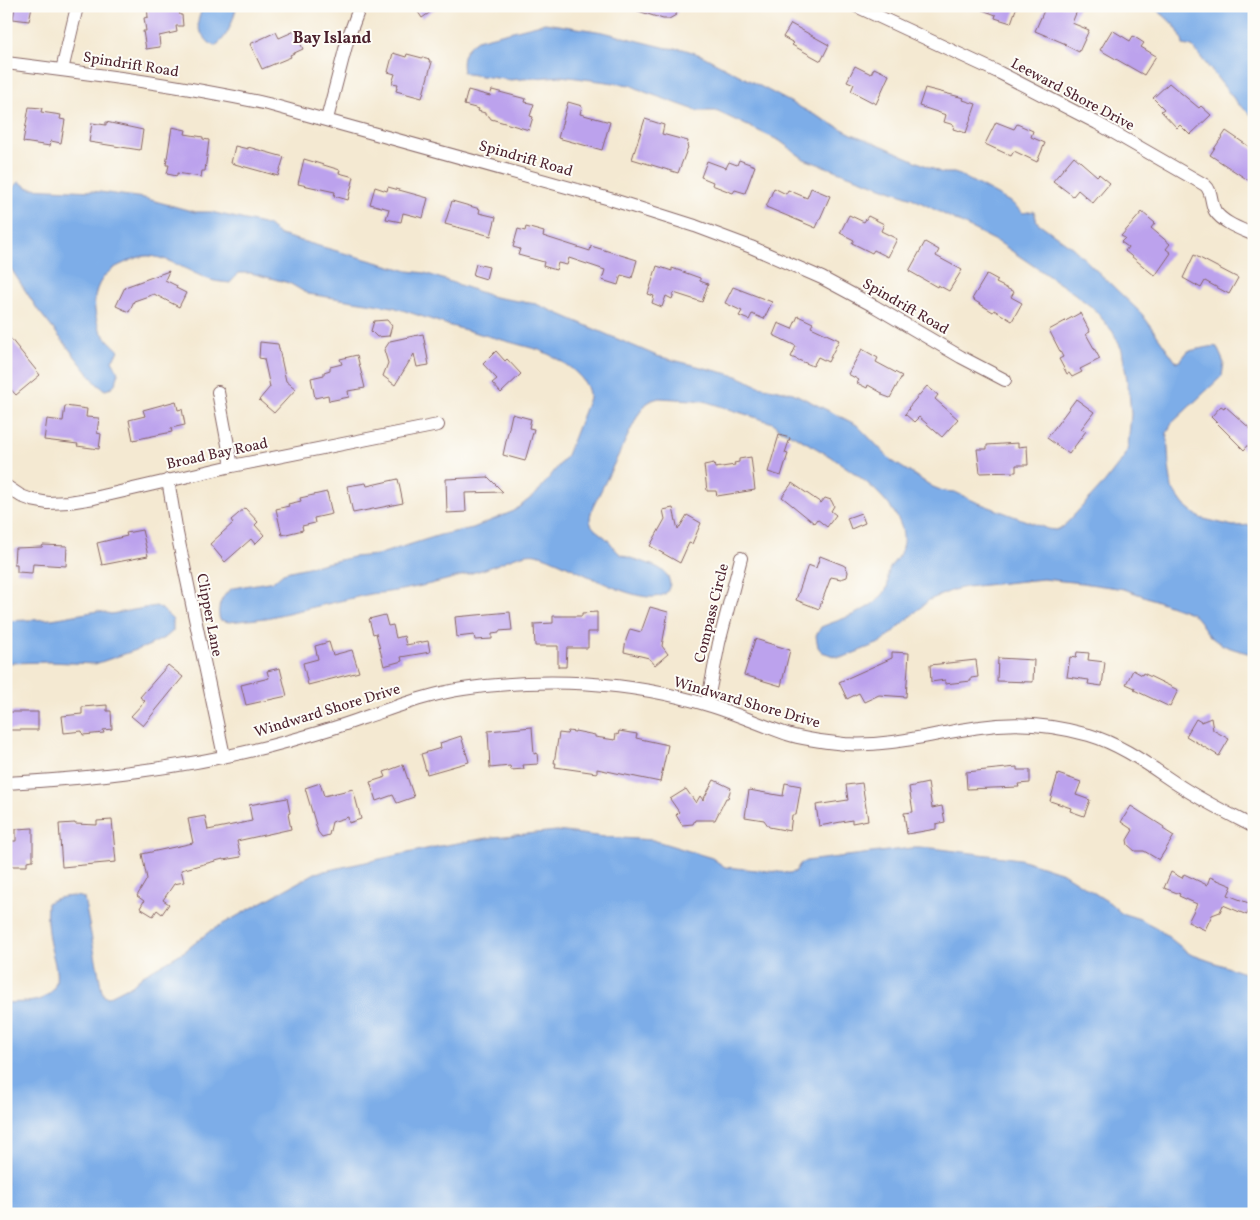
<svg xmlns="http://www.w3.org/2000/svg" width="1260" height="1220" font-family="Vollkorn,serif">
  <rect width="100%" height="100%" fill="#fdfcf7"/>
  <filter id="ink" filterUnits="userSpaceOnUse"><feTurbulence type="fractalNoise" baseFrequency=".02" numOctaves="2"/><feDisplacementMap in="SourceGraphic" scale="10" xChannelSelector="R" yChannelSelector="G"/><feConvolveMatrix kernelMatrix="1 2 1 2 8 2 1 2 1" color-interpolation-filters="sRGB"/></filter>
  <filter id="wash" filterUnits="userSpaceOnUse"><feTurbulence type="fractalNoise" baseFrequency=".0096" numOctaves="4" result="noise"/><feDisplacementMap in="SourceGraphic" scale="20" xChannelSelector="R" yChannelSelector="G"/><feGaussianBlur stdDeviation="1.12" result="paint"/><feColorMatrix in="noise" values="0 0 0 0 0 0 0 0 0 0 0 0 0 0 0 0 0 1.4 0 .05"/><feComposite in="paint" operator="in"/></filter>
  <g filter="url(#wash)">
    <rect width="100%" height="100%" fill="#f4e9d2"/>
    <path fill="#7dade8" stroke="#64668a" d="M 203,6 L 237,6 C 232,21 229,37 215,46 C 210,44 208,42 205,38 C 194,25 198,21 203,6 Z
      M 1151,6 L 1254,6 L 1254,117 L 1238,104 L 1195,50 L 1192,47 L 1183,45 C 1181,28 1165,16 1151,6 Z
      M 545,23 L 603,32 L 667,48 L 683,49 L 701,55 L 811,113 L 852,134 L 885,147 L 942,173 L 954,173 L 960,175 L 1012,203 L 1023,213 L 1034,211 L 1037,222 L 1073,248 L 1142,314 L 1176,362 L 1180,361 L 1188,351 C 1197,350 1211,345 1217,347 L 1224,363 L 1222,376 L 1172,423 L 1167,433 L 1169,466 L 1172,488 L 1184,505 L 1200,518 L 1233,526 L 1254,525 L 1254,655 C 1239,650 1223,648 1211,637 C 1203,629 1200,619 1191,613 L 1124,589 L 1082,583 L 1043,579 L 966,587 L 953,590 L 929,600 L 882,642 L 844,657 L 837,657 L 822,652 L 818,647 L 816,636 L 821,627 C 843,618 873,611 886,590 C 890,583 886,574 890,568 C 894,561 900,556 902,548 C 914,503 831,456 798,438 C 788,432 782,433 773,423 L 704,401 L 694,400 L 659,398 L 652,400 L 646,404 L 638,415 L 593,507 C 586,525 592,527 606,538 C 611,542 614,549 619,553 C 634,563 668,562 670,584 C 669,588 668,591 665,594 C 639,610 565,560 536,554 C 522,551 499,565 485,569 C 448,580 409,591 370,594 L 266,618 L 229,622 L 220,620 C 216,608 222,594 233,588 L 274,581 L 283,573 L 290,571 L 353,557 L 377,555 L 440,535 L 473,528 L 514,511 L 537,493 L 567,455 L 589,398 C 591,377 557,357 539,350 L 451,326 L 393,307 L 308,294 L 289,283 L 251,273 L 239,273 L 230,283 C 224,282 216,282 211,280 C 190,273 173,259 150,256 C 140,255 129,261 120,265 C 94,277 90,302 99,327 C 102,336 113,344 119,351 L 112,360 C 119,373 121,375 112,388 L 105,390 L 97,384 L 38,310 L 6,261 L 6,191 L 13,188 L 19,182 L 29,188 L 92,191 L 144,198 L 195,212 L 211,212 L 267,225 L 280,235 L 408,271 L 425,273 L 494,297 L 536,304 L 657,356 L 737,376 L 759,386 L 793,393 L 857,425 L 892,461 L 933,487 L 943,491 L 955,492 L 976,502 L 1048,529 L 1056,530 L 1063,527 L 1105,482 L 1125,456 L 1128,447 L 1131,414 L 1129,392 L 1122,350 L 1113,332 L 1094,309 L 1075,294 L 1000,243 L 912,198 L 804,159 L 780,141 L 716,111 L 698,111 L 645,92 L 630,85 L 561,76 L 510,80 L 467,74 L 463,72 C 460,57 465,48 477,40 Z
      M 156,606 L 162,609 L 173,620 L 173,631 L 166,637 L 148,646 L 95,664 L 49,662 L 6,663 L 6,621 L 52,619 L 98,611 L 111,614 Z
      M 557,831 L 605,837 L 653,840 L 712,858 L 725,867 L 789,873 L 795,872 L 800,864 L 806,861 L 912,848 L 932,848 L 1020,859 L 1063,873 L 1110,903 L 1121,913 L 1140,919 L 1157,928 L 1190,954 L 1241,972 L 1254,975 L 1254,1214 L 6,1214 L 6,1003 C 16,1002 28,1003 38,1000 C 69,990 52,959 49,939 C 47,927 46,915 47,903 C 55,897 74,894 84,898 L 102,991 L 104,996 L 108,997 L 132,985 L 143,975 L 185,951 L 210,931 L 315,873 L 440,846 L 494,837 Z"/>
    <g id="blocks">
      <path fill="#bca2ed" d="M 15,6 L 32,6 L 29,21 L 13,19 Z
        M 147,6 L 178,6 L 180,15 L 182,15 L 183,26 L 176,26 L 177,32 L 159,36 L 160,47 L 146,49 L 143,31 L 146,31 L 144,18 L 148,17 Z
        M 414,6 L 439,6 L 422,18 Z
        M 630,6 L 679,6 L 676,15 L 669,19 L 663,19 L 629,8 Z
        M 977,6 L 1017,6 L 1011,23 L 995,18 L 996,15 L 977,8 Z
        M 1046,6 L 1079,6 L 1072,23 L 1089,30 L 1079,52 L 1065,45 L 1066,44 L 1035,31 Z
        M 791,24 L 829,45 L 821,61 L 792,45 L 794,43 L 783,37 Z
        M 1112,30 L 1130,41 L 1133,36 L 1144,43 L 1141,47 L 1156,56 L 1144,75 L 1100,50 Z
        M 295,31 L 303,49 L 290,55 L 291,57 L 262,69 L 250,44 L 276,32 L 279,38 Z
        M 393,53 L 406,57 L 407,54 L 430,60 L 429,62 L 432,62 L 422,98 L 396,91 L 398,84 L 392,83 L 395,74 L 388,72 Z
        M 855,66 L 871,74 L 874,68 L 889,75 L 876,104 L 851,91 L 854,84 L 847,81 Z
        M 1169,83 L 1199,108 L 1201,106 L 1211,115 L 1190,135 L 1180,125 L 1177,128 L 1161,111 L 1164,109 L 1153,98 Z
        M 925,88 L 964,98 L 963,100 L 976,104 L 966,133 L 953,129 L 954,125 L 944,122 L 946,115 L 919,106 Z
        M 468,90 L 490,96 L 492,90 L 526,99 L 525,102 L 534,104 L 530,116 L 533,117 L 529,130 L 491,119 L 489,116 L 485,115 L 485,113 L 478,111 L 479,109 L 464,105 Z
        M 568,102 L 582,106 L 580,114 L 610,122 L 602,150 L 558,138 Z
        M 29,107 L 42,108 L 41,112 L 61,115 L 60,119 L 65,120 L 61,143 L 51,141 L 50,146 L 23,142 Z
        M 645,119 L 664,125 L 662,134 L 688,141 L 687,146 L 688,147 L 678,173 L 632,159 Z
        M 106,122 L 143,130 L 140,150 L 89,142 L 92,123 L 106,125 Z
        M 996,122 L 1014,129 L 1017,124 L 1033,131 L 1031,137 L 1045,143 L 1037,162 L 1014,151 L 1011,156 L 985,144 Z
        M 172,127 L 186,130 L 185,134 L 203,137 L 203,139 L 209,140 L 205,171 L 202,171 L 201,177 L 177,173 L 177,176 L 167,174 L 169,165 L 166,165 Z
        M 1226,131 L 1254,150 L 1254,184 L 1210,155 Z
        M 235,146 L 248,149 L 248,147 L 284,157 L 278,176 L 231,163 Z
        M 1074,156 L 1097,176 L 1099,174 L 1110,183 L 1093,203 L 1078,190 L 1073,196 L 1053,181 Z
        M 304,159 L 340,170 L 339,173 L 354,177 L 348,200 L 334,196 L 335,192 L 298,184 Z
        M 739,160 L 755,166 L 745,193 L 735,190 L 733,193 L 712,185 L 713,182 L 701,177 L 707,161 L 726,168 L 729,162 L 737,165 Z
        M 375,187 L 387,191 L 388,187 L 428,198 L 423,218 L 403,213 L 401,222 L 386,219 L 389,209 L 370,204 Z
        M 774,188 L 786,194 L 788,190 L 807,198 L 811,188 L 830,196 L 816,228 L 766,207 Z
        M 452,201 L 480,209 L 479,213 L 496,217 L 491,236 L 445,224 Z
        M 1142,212 L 1155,223 L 1151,228 L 1170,244 L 1166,249 L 1171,253 L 1155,276 L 1125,251 L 1128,247 L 1121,242 L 1125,238 L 1121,236 Z
        M 849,215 L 864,222 L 868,216 L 884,224 L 881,231 L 897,239 L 888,257 L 874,250 L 872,253 L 852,243 L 854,240 L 840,233 Z
        M 526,227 L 544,232 L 543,236 L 590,251 L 591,246 L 637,260 L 632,278 L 621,275 L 618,285 L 602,280 L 605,270 L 569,258 L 567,265 L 558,263 L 556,270 L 543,266 L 544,262 L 518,255 L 520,249 L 513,247 L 518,229 L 525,231 Z
        M 925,242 L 939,250 L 936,256 L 962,270 L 949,291 L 938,285 L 937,287 L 909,271 Z
        M 1194,255 L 1238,278 L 1229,294 L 1205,281 L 1201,288 L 1183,278 Z
        M 476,264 L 489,267 L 486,279 L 473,275 Z
        M 657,266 L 672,271 L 672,268 L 700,278 L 700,281 L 708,284 L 702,302 L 674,293 L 672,299 L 666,296 L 662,307 L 652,303 L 654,296 L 648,294 Z
        M 169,271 L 165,280 L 177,286 L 176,288 L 186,293 L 179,307 L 154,294 L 134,301 L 129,312 L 116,306 L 125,287 Z
        M 987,274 L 998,280 L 996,283 L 1014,292 L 1011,297 L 1022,303 L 1012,321 L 994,310 L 993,312 L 972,299 Z
        M 733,287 L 772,302 L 764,319 L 752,314 L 749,320 L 739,316 L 742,311 L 725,303 Z
        M 1080,313 L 1090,332 L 1086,334 L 1100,359 L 1080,369 L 1082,372 L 1072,377 L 1069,373 L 1067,374 L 1059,359 L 1063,357 L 1049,330 Z
        M 798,316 L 813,323 L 811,327 L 839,340 L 828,362 L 818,357 L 813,366 L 791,357 L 796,346 L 773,335 L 778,323 L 792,329 Z
        M 387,320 L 392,326 L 389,336 L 377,337 L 371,331 L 374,321 Z
        M 6,333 L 40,375 L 16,395 L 6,384 L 6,381 L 11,377 L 6,372 Z
        M 423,334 L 429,365 L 417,367 L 414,354 L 395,385 L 383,376 L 388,363 L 384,350 L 390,341 Z
        M 260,342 L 278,344 L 286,381 L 296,389 L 274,413 L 259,400 L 270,387 L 264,359 L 259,358 Z
        M 862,349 L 878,358 L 876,362 L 902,376 L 890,398 L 882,395 L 882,393 L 868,385 L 867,388 L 857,383 L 859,380 L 848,374 Z
        M 496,351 L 505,361 L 507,359 L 521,374 L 501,393 L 492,383 L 497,379 L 483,364 Z
        M 357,355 L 365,388 L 348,391 L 349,397 L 329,401 L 328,395 L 315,398 L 311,378 L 324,375 L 324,372 L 330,370 L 330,367 L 342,364 L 340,359 Z
        M 927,386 L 938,395 L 935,399 L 958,419 L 942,437 L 919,417 L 914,422 L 905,414 L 909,409 L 908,408 Z
        M 1076,399 L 1094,412 L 1081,429 L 1086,431 L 1069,454 L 1047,438 Z
        M 176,401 L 178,410 L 182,409 L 185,425 L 171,428 L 172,432 L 133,440 L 129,420 L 145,416 L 143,410 Z
        M 65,406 L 87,409 L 86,417 L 99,418 L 97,433 L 101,434 L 99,449 L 77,446 L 78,444 L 44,440 L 47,419 L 63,421 Z
        M 1221,406 L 1224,408 L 1225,406 L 1254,432 L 1254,439 L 1244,450 L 1211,417 Z
        M 512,414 L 531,419 L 529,428 L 534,429 L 525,461 L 503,455 Z
        M 779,435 L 790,438 L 785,453 L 788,454 L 781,476 L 768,472 Z
        M 1018,443 L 1018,447 L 1027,446 L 1028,465 L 1016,465 L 1016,472 L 980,473 L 977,449 L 987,449 L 987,445 Z
        M 751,457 L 755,490 L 717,496 L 716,491 L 707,491 L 704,465 L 714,463 L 715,468 L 735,465 L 734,463 L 739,462 L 739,459 Z
        M 488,477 L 503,492 L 465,493 L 466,512 L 447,513 L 446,479 Z
        M 398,479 L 403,503 L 353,513 L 347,486 L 366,483 L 367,486 Z
        M 792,483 L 821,503 L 825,498 L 831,500 L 834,506 L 831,511 L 836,515 L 827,527 L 817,519 L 814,523 L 782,497 Z
        M 327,492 L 332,514 L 314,518 L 315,523 L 302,526 L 303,530 L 282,535 L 276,509 L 289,506 L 288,504 L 301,501 L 300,498 Z
        M 245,508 L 258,522 L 255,525 L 264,535 L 255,544 L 251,539 L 225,562 L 210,544 L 233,523 L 231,520 Z
        M 673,508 L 678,530 L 687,515 L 701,523 L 692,544 L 689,543 L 680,563 L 650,546 L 665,519 L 663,510 Z
        M 861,513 L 865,523 L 851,529 L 847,518 Z
        M 142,530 L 148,556 L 102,565 L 97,543 L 127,536 L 126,533 Z
        M 43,545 L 67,546 L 66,566 L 33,564 L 32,573 L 17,572 L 17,564 L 14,564 L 15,548 L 42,547 Z
        M 820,556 L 843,565 L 846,567 L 848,572 L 847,577 L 841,579 L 831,577 L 819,609 L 796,600 L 808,565 L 816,568 Z
        M 650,607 L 668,612 L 662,646 L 668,654 L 655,665 L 649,658 L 624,652 L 626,640 L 630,629 L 641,632 Z
        M 510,612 L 512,630 L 499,631 L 499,633 L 492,634 L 492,639 L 475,640 L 474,635 L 457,637 L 455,617 Z
        M 597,612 L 597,632 L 588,632 L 588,648 L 567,648 L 566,667 L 558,667 L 558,646 L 535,646 L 534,624 L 553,623 L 553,616 L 582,616 L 582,613 Z
        M 385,615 L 388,626 L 393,625 L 396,638 L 404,636 L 406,645 L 428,641 L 430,652 L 401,657 L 402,661 L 384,666 L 376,633 L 373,634 L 369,619 Z
        M 755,639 L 790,650 L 781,686 L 744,675 Z
        M 329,642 L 333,655 L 352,650 L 359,672 L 308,685 L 303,663 L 318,659 L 315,646 Z
        M 892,652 L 909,653 L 906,697 L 879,695 L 864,702 L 859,693 L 847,699 L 839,682 L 892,658 Z
        M 1077,652 L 1089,653 L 1088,660 L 1105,662 L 1102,686 L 1088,684 L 1089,680 L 1067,677 L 1070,657 L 1076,658 Z
        M 998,658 L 1034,660 L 1033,682 L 997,681 Z
        M 976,660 L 978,677 L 971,678 L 971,681 L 945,684 L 945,680 L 931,682 L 930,665 Z
        M 168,665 L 183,677 L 143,726 L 131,716 L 145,701 L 140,697 Z
        M 280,668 L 287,696 L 246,705 L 241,685 L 269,678 L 267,671 Z
        M 1133,670 L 1142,675 L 1143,673 L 1178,690 L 1170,707 L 1134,690 L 1135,688 L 1126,684 Z
        M 107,705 L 107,711 L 111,711 L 112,729 L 103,730 L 104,733 L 83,735 L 82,731 L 64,733 L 62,716 L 82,714 L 82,707 Z
        M 6,712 L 38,712 L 38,730 L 6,730 Z
        M 1211,718 L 1213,730 L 1229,739 L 1219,756 L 1186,736 L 1196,719 L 1201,722 Z
        M 532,727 L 534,754 L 537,753 L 538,764 L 523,765 L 524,769 L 511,770 L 510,766 L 490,768 L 488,731 Z
        M 568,731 L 575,732 L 575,731 L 595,735 L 595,737 L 615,740 L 616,734 L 618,735 L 619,731 L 637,734 L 636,738 L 668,745 L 660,782 L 597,769 L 597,773 L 555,767 L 556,763 L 554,763 L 559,733 L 567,734 Z
        M 461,736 L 469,762 L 427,774 L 421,754 L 441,748 L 440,743 Z
        M 403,765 L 414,797 L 397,803 L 393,795 L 376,801 L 370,782 L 386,777 L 384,772 Z
        M 1017,767 L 1017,770 L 1030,770 L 1030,783 L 1018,784 L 1019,787 L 967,789 L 966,772 Z
        M 1058,774 L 1081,782 L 1076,795 L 1090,800 L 1084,816 L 1070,811 L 1071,808 L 1050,801 Z
        M 714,780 L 731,788 L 728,798 L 726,798 L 715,820 L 695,820 L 693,824 L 682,825 L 676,815 L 679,812 L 670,799 L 686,789 L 696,803 L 700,796 L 703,800 Z
        M 320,783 L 324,796 L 353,789 L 361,819 L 349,823 L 348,817 L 332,822 L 329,835 L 322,837 L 318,832 L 305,788 Z
        M 785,783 L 801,786 L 796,815 L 792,815 L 790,831 L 769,827 L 764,820 L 745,817 L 749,790 L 783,796 Z
        M 862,783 L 868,820 L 852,823 L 852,820 L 819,826 L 816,805 L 848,800 L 846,785 Z
        M 928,783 L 932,808 L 942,806 L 945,822 L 936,824 L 936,829 L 907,834 L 904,813 L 913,812 L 909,787 Z
        M 287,798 L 290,813 L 288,814 L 291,829 L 237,841 L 241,857 L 223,860 L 223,859 L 181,870 L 184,882 L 174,884 L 163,900 L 169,904 L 162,914 L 157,910 L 153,916 L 140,908 L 144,901 L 137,896 L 147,879 L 142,854 L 193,843 L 188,819 L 205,816 L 208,830 L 252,821 L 249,805 Z
        M 1131,806 L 1164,827 L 1163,829 L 1174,836 L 1159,860 L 1144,851 L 1135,851 L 1128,845 L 1127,840 L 1133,830 L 1121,822 Z
        M 112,820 L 116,862 L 62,867 L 59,824 L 75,823 L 75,824 L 97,825 L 97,821 Z
        M 33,828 L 33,860 L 27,861 L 27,866 L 7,866 L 6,841 L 16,841 L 16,829 Z
        M 1171,872 L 1182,878 L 1184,874 L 1207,885 L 1210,877 L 1232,886 L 1228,895 L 1251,904 L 1247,915 L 1223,905 L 1220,912 L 1212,915 L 1205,930 L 1188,922 L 1197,904 L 1179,896 L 1180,894 L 1164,888 Z"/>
    </g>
  </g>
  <g filter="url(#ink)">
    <use href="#blocks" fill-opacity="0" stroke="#866665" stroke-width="1"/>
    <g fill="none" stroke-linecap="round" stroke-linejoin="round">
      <g stroke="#866665" stroke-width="14">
        <path id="street" d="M 856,6 L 1000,73 L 1097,123 L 1205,185 C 1213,192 1210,202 1215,211 C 1223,223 1241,229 1254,235
          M 6,63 C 94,74 182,85 268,104 L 610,199 L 695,226 L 751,247 L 822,278 L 874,306 L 961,357 L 1005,380
          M 62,70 L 76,11 L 79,6
          M 327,119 L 348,38 L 360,6
          M 218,392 L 232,466
          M 168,480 L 177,533 L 224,756
          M 6,486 L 21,496 L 32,500 L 48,503 L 69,502 L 94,498 L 232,466 L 438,425
          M 707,704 L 719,643 L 741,558
          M 6,783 C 102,778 196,767 289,741 C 314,734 339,727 363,718 C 396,707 429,694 463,689 C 544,677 630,681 708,705 C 735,713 761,725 787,734 C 806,740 826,742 845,744 C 891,747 935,733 980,727 C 1017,721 1054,725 1089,735 C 1123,745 1151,767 1180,786 C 1203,801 1229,814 1254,827"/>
      </g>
      <use href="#street" stroke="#fff" stroke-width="12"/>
    </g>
  </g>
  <g text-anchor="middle" stroke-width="4" stroke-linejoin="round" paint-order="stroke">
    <g font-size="15" fill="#4a1f2b" stroke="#fdfcf7">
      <text transform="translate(131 64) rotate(9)" y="5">Spindrift Road</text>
      <text transform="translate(1073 94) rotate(28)" y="5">Leeward Shore Drive</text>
      <text transform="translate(526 158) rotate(16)" y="5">Spindrift Road</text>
      <text transform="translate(906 306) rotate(30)" y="5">Spindrift Road</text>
      <text transform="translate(217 453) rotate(-12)" y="5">Broad Bay Road</text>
      <text transform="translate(711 613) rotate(-76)" y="5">Compass Circle</text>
      <text transform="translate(210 615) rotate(79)" y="5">Clipper Lane</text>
      <text transform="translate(747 702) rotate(16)" y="5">Windward Shore Drive</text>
      <text transform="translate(327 710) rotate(-17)" y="5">Windward Shore Drive</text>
    </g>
    <g font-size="16" font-weight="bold" fill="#4a1f2b" stroke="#fdfcf7">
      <text x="332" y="43">Bay Island</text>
    </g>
  </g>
  <rect width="1260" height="1220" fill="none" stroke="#fdfcf7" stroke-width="25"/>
</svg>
